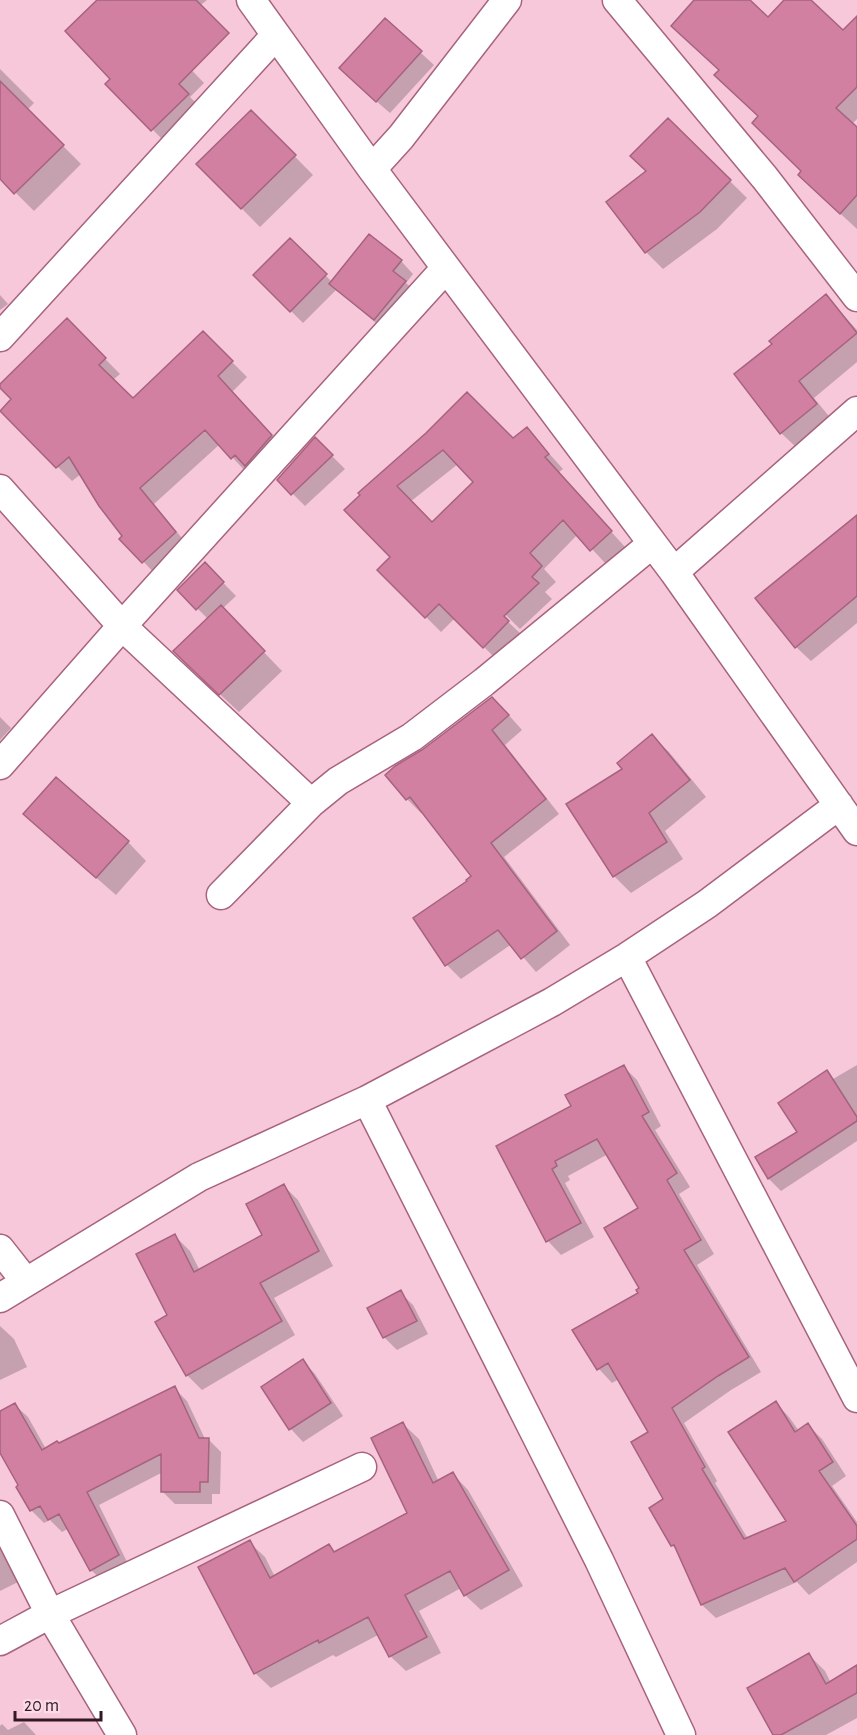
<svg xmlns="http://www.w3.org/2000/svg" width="857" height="1735" font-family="'Alegreya Sans',sans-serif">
  <rect width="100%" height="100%" fill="#f7c8da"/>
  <path fill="#0003" fill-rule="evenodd" d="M 99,0 L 124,0 L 204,83 L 190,97 L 200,107 L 165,142 L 107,84 L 112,79 Z
    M 182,0 L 207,0 L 193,11 Z
    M 696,0 L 748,0 L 768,19 L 786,0 L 808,0 L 843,32 L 857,18 L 857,119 L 852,124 L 857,129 L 857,229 L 816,191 L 803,171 L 760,116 L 720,71 Z
    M 385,20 L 434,65 L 390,113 L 353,81 Z
    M 0,69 L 34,103 L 27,110 L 81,164 L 34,211 L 0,177 Z
    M 251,112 L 313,175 L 260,227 L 198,164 Z
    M 668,120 L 747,198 L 717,229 L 663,269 L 646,252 L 608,202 L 648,172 Z
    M 290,240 L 332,282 L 401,261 L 413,274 L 406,283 L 418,294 L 387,332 L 336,290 L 303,323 L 255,275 Z
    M 0,295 L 8,304 L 0,310 Z
    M 826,296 L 857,330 L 857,362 L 814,398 L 832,420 L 797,448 L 781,433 L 774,344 Z
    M 67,320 L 120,374 L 113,380 L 133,400 L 203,333 L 247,377 L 232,392 L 286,451 L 247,473 L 220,444 L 154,504 L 190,548 L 158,577 L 122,539 L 124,536 L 81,474 L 72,481 L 2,411 L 13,399 Z
    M 527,429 L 563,469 L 558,473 L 625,547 L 606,564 L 578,534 L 544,569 L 556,582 L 545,592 L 552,599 L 520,629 L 505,614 L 503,617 L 523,636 L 498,661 L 455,618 L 441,632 L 379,570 L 392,557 L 346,510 L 427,434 L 513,440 ZM 458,464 L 476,482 L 432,524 L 410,502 Z
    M 315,439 L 345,469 L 305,506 L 279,480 Z
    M 857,517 L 857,623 L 811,661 L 796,647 Z
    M 205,564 L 236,596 L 222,609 L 282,671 L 239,712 L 193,669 L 208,619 L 179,590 Z
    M 506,712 L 522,730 L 505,745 L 559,814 L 504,857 L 570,945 L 536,972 L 512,944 L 461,979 L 447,965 L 469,882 L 473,876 L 423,811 L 421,813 L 407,799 Z
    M 0,717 L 11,728 L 0,740 Z
    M 652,736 L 669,752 L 706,797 L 665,831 L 683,859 L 631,893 L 614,876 L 624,769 Z
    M 44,832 L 128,842 L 146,861 L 116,895 Z
    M 857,1065 L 857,1141 L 781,1191 L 769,1179 L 757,1157 L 799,1133 L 826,1072 L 833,1079 Z
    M 623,1066 L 637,1080 L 661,1126 L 655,1130 L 690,1187 L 679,1194 L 714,1254 L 697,1265 L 761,1372 L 731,1390 L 684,1423 L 717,1481 L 715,1483 L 748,1539 L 788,1521 L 776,1403 L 789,1417 L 799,1431 L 808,1425 L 822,1439 L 846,1476 L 832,1486 L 857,1522 L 857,1562 L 809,1595 L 797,1582 L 716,1618 L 702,1605 L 678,1551 L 672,1545 L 665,1500 L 650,1433 L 619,1379 L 612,1383 L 599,1369 L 574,1330 L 640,1294 L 640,1208 L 608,1154 L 568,1176 L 570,1180 L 565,1183 L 594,1237 L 561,1255 L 548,1241 L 498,1146 L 573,1106 Z
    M 284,1186 L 298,1200 L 333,1266 L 274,1298 L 295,1335 L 202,1390 L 187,1375 L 169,1316 L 175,1236 L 190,1251 L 200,1271 L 264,1236 Z
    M 400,1292 L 413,1305 L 428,1334 L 397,1350 L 384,1337 Z
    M 0,1326 L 14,1339 L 27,1367 L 0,1380 Z
    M 303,1361 L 315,1374 L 343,1416 L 303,1442 L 291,1429 L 263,1387 Z
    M 174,1388 L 187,1401 L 205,1439 L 208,1439 L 221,1452 L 220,1494 L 212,1494 L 212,1504 L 175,1504 L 162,1491 L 163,1472 L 99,1505 L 130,1568 L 104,1582 L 91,1570 L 69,1528 L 62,1532 L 50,1520 L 44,1523 L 31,1510 L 20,1486 L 0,1449 L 0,1413 L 15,1405 L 28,1417 L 46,1449 L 59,1445 Z
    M 403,1424 L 419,1439 L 439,1482 L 453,1474 L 468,1490 L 523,1586 L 481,1610 L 465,1595 L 461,1588 L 419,1611 L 441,1653 L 406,1671 L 390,1656 L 378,1635 L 336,1657 L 333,1655 L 271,1688 L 255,1673 L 249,1542 L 265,1557 L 275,1577 L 329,1546 L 336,1553 L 409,1514 Z
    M 0,1535 L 22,1580 L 0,1591 Z
    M 809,1655 L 825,1671 L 831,1683 L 857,1667 L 857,1718 L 826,1735 L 774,1735 Z
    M 24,1722 L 36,1735 L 0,1735 L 0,1726 L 2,1724 L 8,1730 Z"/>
  <path fill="#d180a1" stroke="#a6627e" stroke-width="1.5" fill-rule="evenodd" d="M 97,0 L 196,0 L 229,33 L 179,84 L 189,94 L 151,131 L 105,84 L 110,79 L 65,31 Z
    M 694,0 L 750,0 L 768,17 L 784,0 L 811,0 L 843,30 L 857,16 L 857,87 L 836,108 L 857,127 L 857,195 L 840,214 L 798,175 L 801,171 L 752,123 L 758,116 L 714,75 L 719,70 L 671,26 Z
    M 385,18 L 422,51 L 376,102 L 339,68 Z
    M 0,81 L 64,145 L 14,194 L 0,179 Z
    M 251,110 L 296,155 L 241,209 L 196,164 Z
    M 668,118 L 731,180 L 700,212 L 645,253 L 606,202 L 646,171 L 630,156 Z
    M 369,234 L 402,260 L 393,271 L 406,281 L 374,320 L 329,284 Z
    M 290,238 L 327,274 L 290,312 L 253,275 Z
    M 826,294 L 857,333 L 799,381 L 817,404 L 780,434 L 734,374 L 772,344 L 769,341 Z
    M 67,318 L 106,358 L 99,365 L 133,398 L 203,331 L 233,361 L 218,376 L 272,435 L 245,466 L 235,455 L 231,459 L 205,430 L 140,488 L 176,532 L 142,563 L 119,539 L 122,536 L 99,506 L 69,457 L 56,468 L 0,411 L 11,399 L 0,388 L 0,384 Z
    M 467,392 L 513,438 L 527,427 L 549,454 L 545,457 L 612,531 L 590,551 L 563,520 L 530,553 L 542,566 L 532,577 L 539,583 L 504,616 L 509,621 L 483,648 L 439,604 L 425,618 L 377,570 L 390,557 L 344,510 L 360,495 L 358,493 L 426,433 ZM 443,450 L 473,482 L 432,522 L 397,486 Z
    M 315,437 L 333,455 L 291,495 L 277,480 Z
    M 857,515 L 857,596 L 795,648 L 755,598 Z
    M 205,562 L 224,582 L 196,610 L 177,590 Z
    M 221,605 L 265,651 L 219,695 L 173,651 Z
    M 492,697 L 509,715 L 492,730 L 546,799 L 491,843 L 557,931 L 521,959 L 498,930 L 445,966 L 413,918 L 467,881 L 466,880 L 471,876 L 410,797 L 406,800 L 385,775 L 395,766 L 422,750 Z
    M 652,734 L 690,780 L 649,813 L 667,842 L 613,877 L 566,804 L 622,769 L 617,763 Z
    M 56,777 L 129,841 L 96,878 L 23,814 Z
    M 624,1065 L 649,1112 L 642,1116 L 677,1173 L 667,1180 L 701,1240 L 684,1250 L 749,1357 L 718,1376 L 672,1408 L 705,1467 L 702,1469 L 744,1539 L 786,1521 L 728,1432 L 776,1401 L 795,1432 L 808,1423 L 833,1462 L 819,1471 L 857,1526 L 857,1539 L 794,1582 L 785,1568 L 701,1605 L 674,1545 L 671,1546 L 649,1508 L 663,1499 L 631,1442 L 648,1432 L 608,1363 L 597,1370 L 572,1330 L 638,1293 L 636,1290 L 639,1288 L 604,1228 L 638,1208 L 597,1139 L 555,1161 L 557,1166 L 552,1169 L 581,1223 L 546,1242 L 496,1146 L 571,1106 L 565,1095 Z
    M 827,1070 L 857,1117 L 857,1121 L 768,1179 L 755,1157 L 797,1132 L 778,1103 Z
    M 284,1184 L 319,1251 L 260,1283 L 282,1321 L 186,1376 L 155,1322 L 167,1315 L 136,1254 L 175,1234 L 194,1272 L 262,1235 L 246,1204 Z
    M 401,1290 L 417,1321 L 383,1338 L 367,1308 Z
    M 303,1359 L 331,1403 L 289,1430 L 261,1387 Z
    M 175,1386 L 199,1438 L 209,1438 L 208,1482 L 200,1482 L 200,1492 L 161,1492 L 161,1454 L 87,1492 L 119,1555 L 90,1571 L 59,1514 L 48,1520 L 40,1506 L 30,1511 L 16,1487 L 18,1485 L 0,1453 L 0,1411 L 15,1403 L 42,1450 L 57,1441 L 59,1443 Z
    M 403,1422 L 433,1483 L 453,1472 L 509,1570 L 464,1596 L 450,1571 L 405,1595 L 427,1637 L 389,1657 L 368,1617 L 319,1643 L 318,1640 L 254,1674 L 198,1567 L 250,1540 L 270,1578 L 329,1544 L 334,1552 L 407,1513 L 371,1438 Z
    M 809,1653 L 826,1684 L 857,1665 L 857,1693 L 781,1735 L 773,1735 L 747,1688 Z"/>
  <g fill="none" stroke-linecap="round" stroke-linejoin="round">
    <g stroke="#a7637f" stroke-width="31">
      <path id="minor" d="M 251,0 L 372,169 L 674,572 L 857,831
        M 617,0 L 765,178 L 857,297
        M 372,169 L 401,137 L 507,0
        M 0,337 L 276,35
        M 0,489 L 122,626 L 311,803
        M 674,572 L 857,411
        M 0,765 L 122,626 L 446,268
        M 221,895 L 311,803 L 338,781 L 412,737 L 484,682 L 652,544
        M 627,957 L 857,1398
        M 367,1100 L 599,1560 L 681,1735
        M 0,1249 L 26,1282
        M 0,1298 L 199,1177 L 367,1100 L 552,1002 L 627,957 L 707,904 L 839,805
        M 0,1515 L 50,1614 L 122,1735
        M 0,1641 L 50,1614 L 362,1467"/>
    </g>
    <use href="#minor" stroke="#fff" stroke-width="28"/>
  </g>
  <path d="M15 1711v9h86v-9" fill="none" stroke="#331723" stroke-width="3"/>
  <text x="24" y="1711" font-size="18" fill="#331723" stroke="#fadae6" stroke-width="4.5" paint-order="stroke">20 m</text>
</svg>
